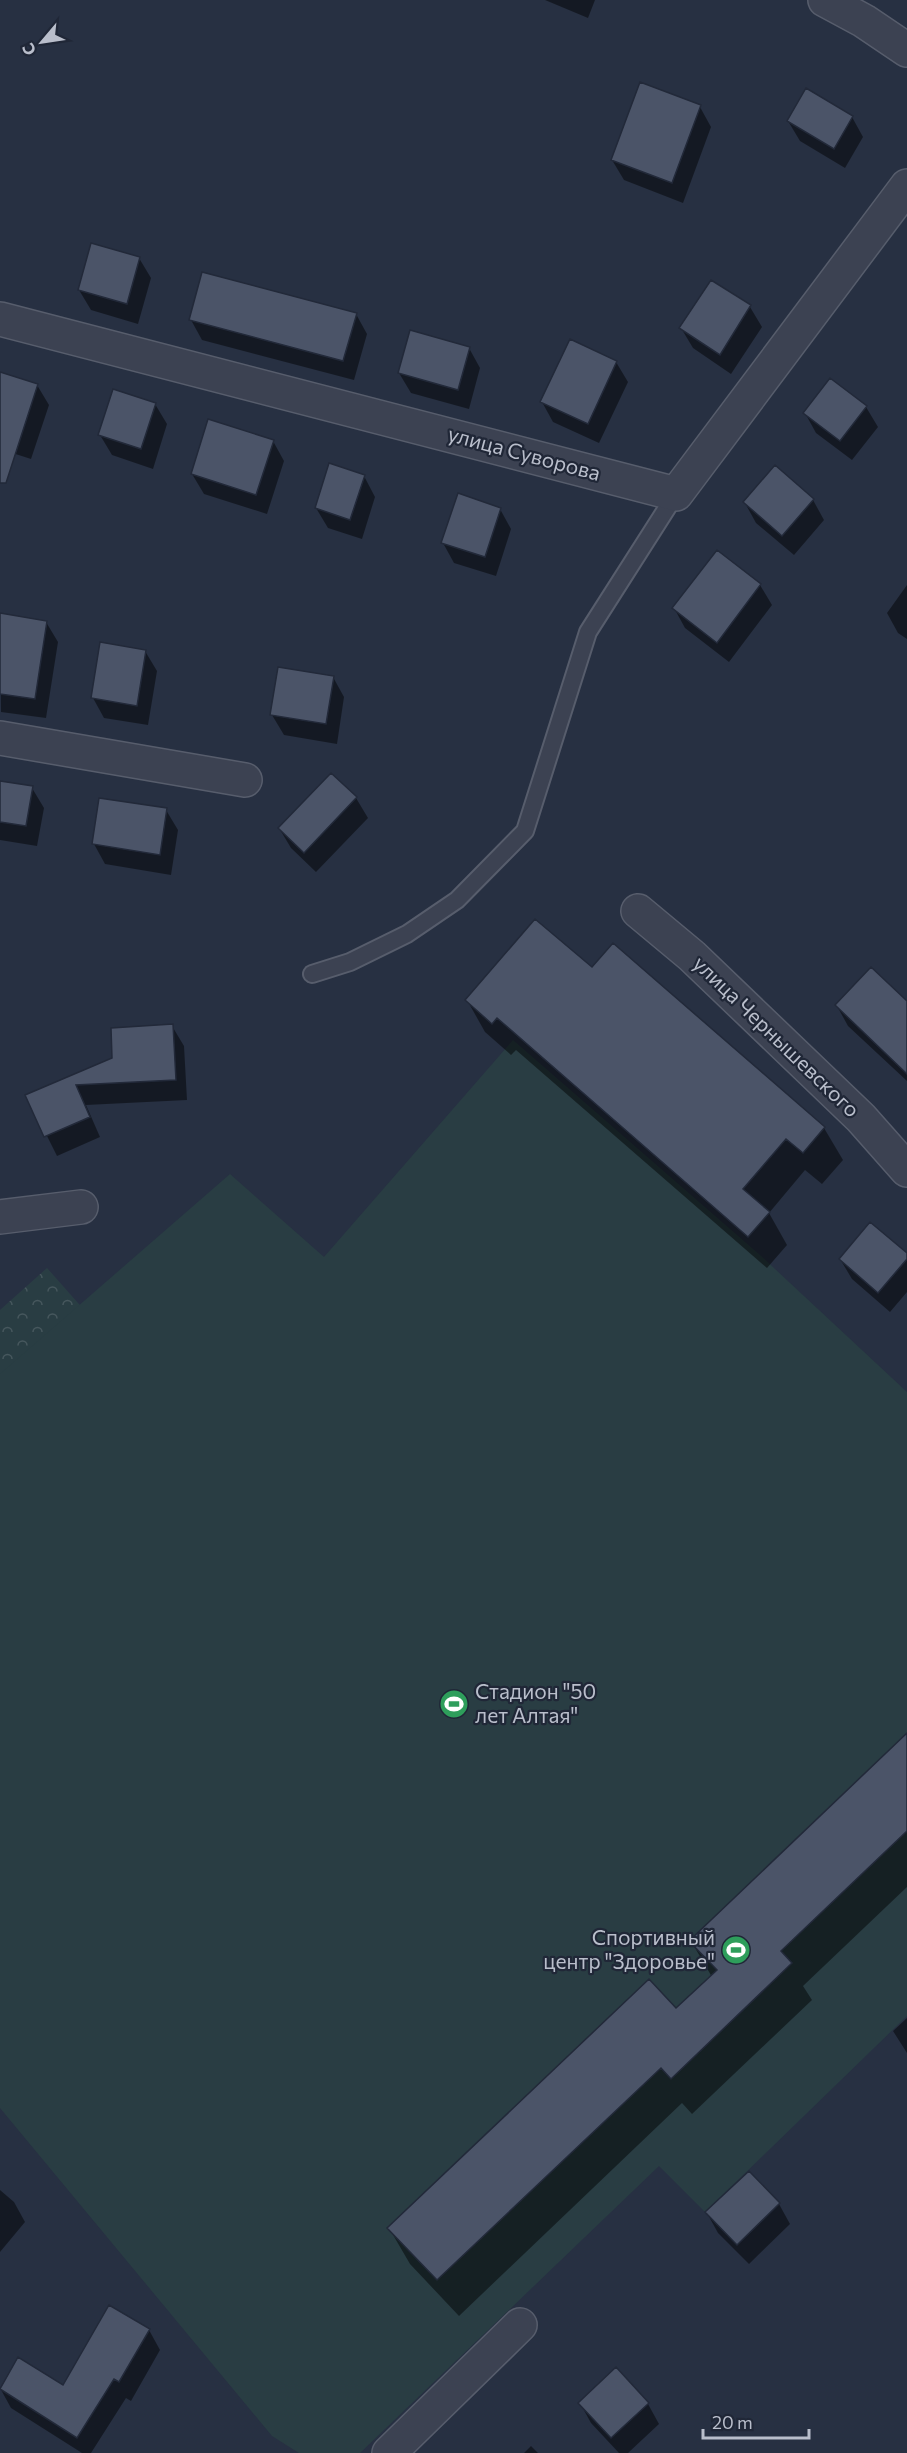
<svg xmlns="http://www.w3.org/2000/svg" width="907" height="2453" font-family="Commissioner,sans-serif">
  <defs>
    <pattern id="forest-crowns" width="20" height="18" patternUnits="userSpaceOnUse" patternTransform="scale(1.5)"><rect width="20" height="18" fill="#293d43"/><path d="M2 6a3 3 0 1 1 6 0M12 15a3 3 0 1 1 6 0" fill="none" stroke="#46575d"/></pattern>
  </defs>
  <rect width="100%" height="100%" fill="#273042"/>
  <path fill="url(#forest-crowns)" d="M 47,1268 L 86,1312 L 0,1389 L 0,1310 Z"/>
  <path fill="#293d43" d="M 513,1040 L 760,1255 L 907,1392 L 907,2016 L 705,2212 L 659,2166 L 360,2453 L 299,2453 L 272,2436 L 0,2108 L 0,1374 L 230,1174 L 324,1257 Z"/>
  <path fill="#0007" d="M 545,0 L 595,0 L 588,18 Z
    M 700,107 L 711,127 L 683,203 L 624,180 L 612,160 Z
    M 852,117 L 863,137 L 845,168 L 800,141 L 788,121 Z
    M 139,258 L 151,278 L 138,324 L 91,310 L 79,290 Z
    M 711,282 L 750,307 L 762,327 L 731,374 L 693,348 L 681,328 Z
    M 356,314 L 367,334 L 354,380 L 202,340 L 191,320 Z
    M 469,348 L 480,368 L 469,409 L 411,393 L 399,373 Z
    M 616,362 L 628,382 L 599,443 L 553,422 L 542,402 Z
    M 0,373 L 37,385 L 49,405 L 31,459 L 0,449 Z
    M 830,380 L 866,407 L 878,427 L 852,460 L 816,433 L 805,413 Z
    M 155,404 L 167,424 L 153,469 L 112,455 L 100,435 Z
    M 273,441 L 284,461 L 267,514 L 204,494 L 192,474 Z
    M 364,476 L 375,497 L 362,539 L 328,528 L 316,508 Z
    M 813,500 L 824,520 L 794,555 L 756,523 L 745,503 Z
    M 500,509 L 511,529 L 496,576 L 454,563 L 443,543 Z
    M 760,585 L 772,605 L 729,662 L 685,628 L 674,608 Z
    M 907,585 L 907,639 L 898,633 L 887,613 Z
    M 46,622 L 58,642 L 46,718 L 1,712 L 0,624 Z
    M 145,651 L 157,671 L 148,725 L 104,718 L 93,698 Z
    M 333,677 L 344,697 L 337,744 L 284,735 L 272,715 Z
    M 331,775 L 356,798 L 368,818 L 316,872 L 291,848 L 279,828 Z
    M 0,782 L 32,788 L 44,808 L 37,846 L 0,840 Z
    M 166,810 L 178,830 L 171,875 L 105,864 L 94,844 Z
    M 613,945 L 824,1128 L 843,1160 L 822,1184 L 805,1170 L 769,1213 L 787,1245 L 767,1268 L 516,1050 L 511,1055 L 485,1032 L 467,1000 L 592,969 Z
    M 907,1003 L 907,1081 L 848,1026 L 837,1006 Z
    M 172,1026 L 184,1046 L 187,1100 L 86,1105 L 100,1137 L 57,1156 L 27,1096 L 114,1059 Z
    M 907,1255 L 907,1292 L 890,1312 L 852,1279 L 840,1259 Z
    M 907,1735 L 907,1887 L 803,1986 L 812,2000 L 692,2114 L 682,2103 L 459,2316 L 410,2264 L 389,2228 L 676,2010 L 712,1977 L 691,1941 Z
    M 907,2018 L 907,2053 L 893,2031 Z
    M 0,2190 L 14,2202 L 25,2222 L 0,2252 Z
    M 779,2204 L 790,2224 L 749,2264 L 718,2233 L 707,2213 Z
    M 149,2330 L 160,2350 L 131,2401 L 126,2398 L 91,2453 L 82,2453 L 11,2408 L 0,2388 L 18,2359 L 63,2387 Z
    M 580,2403 L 648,2404 L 659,2424 L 628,2453 L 619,2453 L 591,2423 Z
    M 531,2446 L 538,2453 L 524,2453 Z"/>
  <path fill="#4b5468" stroke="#222939" stroke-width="1.5" d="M 640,82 L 701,105 L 672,183 L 611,160 Z
    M 806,88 L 853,116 L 834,149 L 787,121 Z
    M 91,243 L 140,257 L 127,304 L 78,290 Z
    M 202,272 L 357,313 L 343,361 L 189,320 Z
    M 711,280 L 751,305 L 720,355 L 679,328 Z
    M 410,330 L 470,347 L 458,390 L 398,373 Z
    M 570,339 L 617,361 L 588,424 L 540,402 Z
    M 0,372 L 38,384 L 6,483 L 0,483 Z
    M 830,378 L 867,406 L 840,441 L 803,413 Z
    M 113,389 L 156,403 L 141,449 L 98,435 Z
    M 208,419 L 274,440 L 256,495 L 191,474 Z
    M 329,463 L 365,475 L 350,520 L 315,508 Z
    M 775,465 L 814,499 L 782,536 L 743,502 Z
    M 458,493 L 501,508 L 485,557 L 441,543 Z
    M 717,550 L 761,584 L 717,643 L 672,608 Z
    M 0,613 L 47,621 L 35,699 L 0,694 Z
    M 100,642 L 146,650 L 137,706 L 91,698 Z
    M 278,667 L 334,676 L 326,724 L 270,715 Z
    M 331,773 L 357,797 L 304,853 L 278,828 Z
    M 0,781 L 33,786 L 26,826 L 0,822 Z
    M 99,798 L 167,808 L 160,855 L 92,844 Z
    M 535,919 L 592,967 L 613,943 L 825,1127 L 803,1153 L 786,1139 L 743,1189 L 770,1212 L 748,1237 L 497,1018 L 492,1024 L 465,1000 Z
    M 871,967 L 907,1001 L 907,1074 L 835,1005 Z
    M 173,1024 L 176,1080 L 76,1085 L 90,1117 L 44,1137 L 25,1095 L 112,1058 L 111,1028 Z
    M 870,1222 L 907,1253 L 907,1259 L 878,1293 L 839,1259 Z
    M 907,1733 L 907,1831 L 781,1951 L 792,1963 L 671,2079 L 661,2068 L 437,2280 L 387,2228 L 649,1979 L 676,2008 L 717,1970 L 689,1941 Z
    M 749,2171 L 780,2203 L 737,2245 L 705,2212 Z
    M 109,2305 L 150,2329 L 119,2382 L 114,2379 L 77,2438 L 0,2389 L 18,2357 L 63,2385 Z
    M 616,2367 L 649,2403 L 611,2438 L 578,2403 Z"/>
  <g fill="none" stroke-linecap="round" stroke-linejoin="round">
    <g stroke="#575d6c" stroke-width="20">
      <path id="service" d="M 312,974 L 350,962 L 407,934 L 457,900 L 525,831 L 588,632 L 676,494"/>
    </g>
    <g stroke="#575d6c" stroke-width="36">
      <path id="minor" d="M 0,319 L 676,494 L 907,186
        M 0,738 L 245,780
        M 638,911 L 692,956 L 861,1118 L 907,1170
        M 0,1217 L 81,1207
        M 389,2453 L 520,2325"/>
    </g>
    <g stroke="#575d6c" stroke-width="36">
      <path id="tertiary" d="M 825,0 L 864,21 L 907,50"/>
    </g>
    <use href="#service" stroke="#3c4252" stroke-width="16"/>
    <use href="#minor" stroke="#3c4252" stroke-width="33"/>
    <use href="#tertiary" stroke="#3c4252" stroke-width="33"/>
  </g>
  <defs>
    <g id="stadium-disc" transform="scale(1.5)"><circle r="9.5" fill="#2e9e5b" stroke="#202737"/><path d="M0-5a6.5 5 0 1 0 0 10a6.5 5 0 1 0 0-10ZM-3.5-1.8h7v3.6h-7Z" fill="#fff"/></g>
  </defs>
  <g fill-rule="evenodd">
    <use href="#stadium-disc" x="454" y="1704"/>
    <use href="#stadium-disc" x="736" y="1950"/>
  </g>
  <g text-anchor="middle" stroke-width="4.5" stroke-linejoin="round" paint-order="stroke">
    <g font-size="21" fill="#b9becb" stroke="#202737">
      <text transform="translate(524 454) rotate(15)" y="7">улица Суворова</text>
      <text transform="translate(776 1037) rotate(44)" y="7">улица Чернышевского</text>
    </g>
    <g font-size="21" fill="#b9becb" stroke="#202737" text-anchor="start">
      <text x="475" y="1699">Стадион "50<tspan x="475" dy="24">лет Алтая"</tspan></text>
      <text x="715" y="1945" text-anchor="end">Спортивный<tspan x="715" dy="24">центр "Здоровье"</tspan></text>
    </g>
  </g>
  <g transform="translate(42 42) rotate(241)" stroke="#202737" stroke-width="4.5" paint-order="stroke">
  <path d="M0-4.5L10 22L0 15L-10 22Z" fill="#b9becb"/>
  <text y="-9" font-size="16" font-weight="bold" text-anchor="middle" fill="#b9becb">С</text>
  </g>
  <path d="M703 2429v9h106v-9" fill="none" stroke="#b9becb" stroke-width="3"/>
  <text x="712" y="2429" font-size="18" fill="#b9becb" stroke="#202737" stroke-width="4.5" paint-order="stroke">20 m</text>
</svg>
